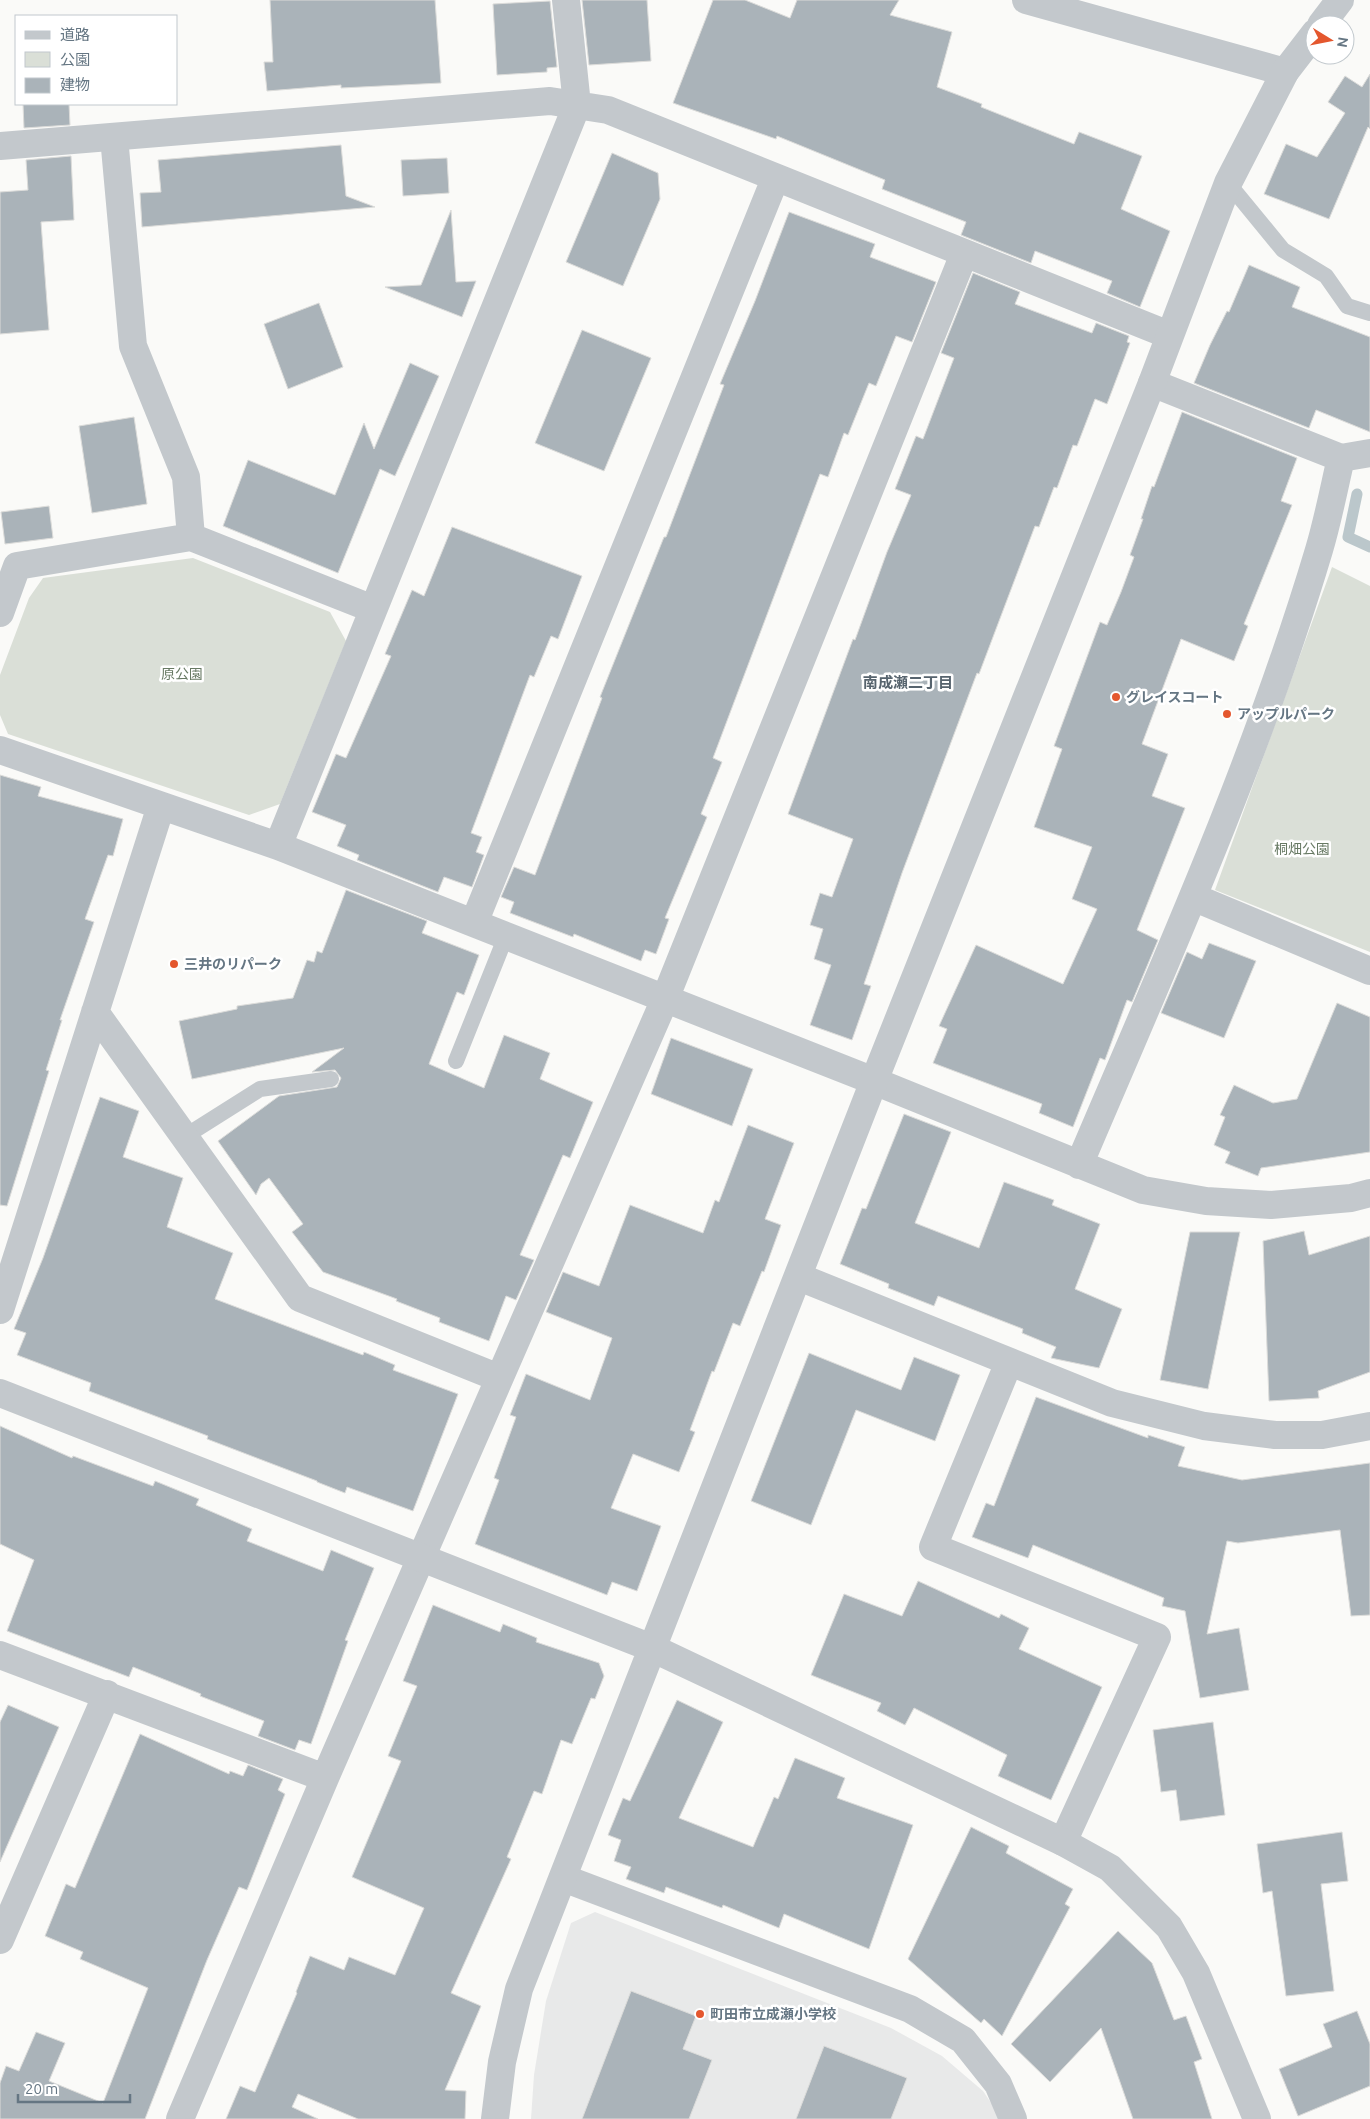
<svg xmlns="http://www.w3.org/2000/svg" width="1370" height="2119" font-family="Ubuntu,'Noto Sans JP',sans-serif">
  <rect width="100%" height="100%" fill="#fafaf8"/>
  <path fill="#e8e9e9" d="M 595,1912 L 891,2028 L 942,2056 L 983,2091 L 1002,2119 L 531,2119 L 534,2075 L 546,2001 L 571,1923 Z"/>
  <path fill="#dadfd7" d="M 193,558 L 330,612 L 346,641 L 280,804 L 249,815 L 8,734 L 0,715 L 0,675 L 29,598 L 43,578 Z
    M 1332,567 L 1370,586 L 1370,952 L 1215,890 Z"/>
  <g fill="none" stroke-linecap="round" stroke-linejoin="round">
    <path stroke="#bbc7cb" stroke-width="11" d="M 1357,494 L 1348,537 L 1370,547"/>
  </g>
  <path fill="#aab3b9" stroke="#dcdcda" d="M 270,0 L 435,0 L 441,83 L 341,88 L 341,85 L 267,91 L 264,62 L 273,62 Z
    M 582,0 L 647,0 L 651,61 L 589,65 Z
    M 713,0 L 745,0 L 790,18 L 797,0 L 899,0 L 890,15 L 952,32 L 937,87 L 982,104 L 981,107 L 1074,144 L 1079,132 L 1142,156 L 1121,209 L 1170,231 L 1140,307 L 1107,293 L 1112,281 L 1035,251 L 1031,263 L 961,235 L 966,222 L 882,189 L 885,180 L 777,136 L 776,139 L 673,103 Z
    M 550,1 L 557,67 L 547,68 L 547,72 L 497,75 L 493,4 Z
    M 1370,74 L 1370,129 L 1368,127 L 1329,219 L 1264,194 L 1286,144 L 1317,157 L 1345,113 L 1328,102 L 1345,76 L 1362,87 Z
    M 23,104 L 69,104 L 70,125 L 24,128 Z
    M 341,145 L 346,196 L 375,207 L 142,227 L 140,193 L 161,192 L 158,160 Z
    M 612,153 L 658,173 L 660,199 L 623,286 L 566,262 Z
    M 71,156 L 74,220 L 41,222 L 49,330 L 0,334 L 0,192 L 28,190 L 26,160 Z
    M 447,158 L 449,193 L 403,196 L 401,160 Z
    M 451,210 L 456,282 L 476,281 L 462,317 L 385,287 L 421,285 Z
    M 789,212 L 875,244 L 870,257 L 936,282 L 912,342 L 896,336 L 876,386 L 869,383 L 848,435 L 844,433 L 828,477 L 820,474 L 713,758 L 722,762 L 701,814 L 707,817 L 665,918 L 669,919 L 656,954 L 645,950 L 641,961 L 574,934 L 573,937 L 510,913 L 514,902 L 501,897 L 514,867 L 535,875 L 602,698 L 600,697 L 664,537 L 666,537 L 724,385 L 720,384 L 755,301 Z
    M 1249,265 L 1300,287 L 1292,307 L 1370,337 L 1370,432 L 1316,410 L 1309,428 L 1194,383 L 1210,345 L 1227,311 L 1229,312 Z
    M 973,273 L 1020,292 L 1015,304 L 1092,333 L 1096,323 L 1129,336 L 1127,342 L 1130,343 L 1107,404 L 1095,399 L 1077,446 L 1073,445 L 1057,488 L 1054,487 L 1039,527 L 1035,526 L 979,674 L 977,673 L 902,873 L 864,984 L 871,986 L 852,1040 L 810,1025 L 831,965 L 814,959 L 823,929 L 810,925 L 820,893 L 832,897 L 853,839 L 788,814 L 853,639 L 855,640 L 887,552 L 911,495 L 895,489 L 916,436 L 923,439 L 954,358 L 941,353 Z
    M 319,303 L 343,367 L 288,389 L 264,324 Z
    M 582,330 L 651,358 L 604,471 L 535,443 Z
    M 410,363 L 439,376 L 395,476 L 380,469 L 338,573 L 223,526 L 248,460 L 335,495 L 364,423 L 374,449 Z
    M 1182,412 L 1297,458 L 1281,501 L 1292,505 L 1244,624 L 1248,626 L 1234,661 L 1181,639 L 1142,744 L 1168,754 L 1152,796 L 1185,808 L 1137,930 L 1158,940 L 1132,1002 L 1127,1000 L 1105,1060 L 1100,1058 L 1073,1127 L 1039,1113 L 1042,1104 L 933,1063 L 947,1029 L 939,1026 L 976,945 L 1063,984 L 1097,909 L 1072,899 L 1092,847 L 1034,827 L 1062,749 L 1054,746 L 1100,622 L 1107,625 L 1121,592 L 1134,557 L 1130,555 L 1143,519 L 1141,519 L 1152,486 L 1154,487 Z
    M 134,417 L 147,504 L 92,513 L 79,426 Z
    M 49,506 L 53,538 L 5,544 L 1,512 Z
    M 452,527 L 582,576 L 558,639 L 551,636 L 534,677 L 530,675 L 471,833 L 482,837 L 476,852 L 484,855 L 472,887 L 444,877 L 438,892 L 357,860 L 359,855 L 337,846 L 346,825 L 312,812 L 336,754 L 346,758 L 391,656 L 385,654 L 412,590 L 424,596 Z
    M 0,775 L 41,787 L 38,796 L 123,819 L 113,856 L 108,855 L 85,919 L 94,922 L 60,1020 L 62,1020 L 46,1070 L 49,1071 L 7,1206 L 0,1205 Z
    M 346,890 L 427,921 L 422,933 L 479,955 L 464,995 L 457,992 L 429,1064 L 484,1088 L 504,1035 L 550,1053 L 540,1079 L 593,1102 L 570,1158 L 563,1155 L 520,1255 L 534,1260 L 516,1300 L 506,1296 L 489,1341 L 439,1322 L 440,1318 L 396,1301 L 397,1299 L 323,1272 L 292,1232 L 303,1224 L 269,1178 L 261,1184 L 256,1195 L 218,1141 L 279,1096 L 337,1087 L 341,1078 L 335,1070 L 312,1072 L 344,1048 L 192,1079 L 179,1021 L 237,1009 L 237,1006 L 293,998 L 307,960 L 314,962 L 317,951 L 322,953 Z
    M 1209,943 L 1256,961 L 1224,1038 L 1161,1013 L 1187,952 L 1202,959 Z
    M 1337,1003 L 1370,1017 L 1370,1152 L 1261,1168 L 1258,1176 L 1225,1163 L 1230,1152 L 1214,1145 L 1225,1117 L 1220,1115 L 1234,1085 L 1273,1103 L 1297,1099 Z
    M 671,1038 L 753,1069 L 732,1126 L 651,1094 Z
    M 100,1097 L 139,1111 L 123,1157 L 183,1178 L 167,1227 L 233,1253 L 215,1299 L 363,1355 L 364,1352 L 395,1365 L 393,1370 L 458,1394 L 413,1511 L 347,1487 L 345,1493 L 317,1482 L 317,1481 L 207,1439 L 208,1436 L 89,1391 L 91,1383 L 17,1355 L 26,1333 L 14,1329 L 43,1258 Z
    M 904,1114 L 951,1132 L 915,1223 L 979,1248 L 1004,1182 L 1054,1200 L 1052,1205 L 1100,1224 L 1075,1289 L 1122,1309 L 1099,1368 L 1051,1358 L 1056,1347 L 1022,1333 L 1023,1329 L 938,1296 L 934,1306 L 888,1288 L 889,1284 L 840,1264 L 862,1208 L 866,1209 Z
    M 748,1125 L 794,1143 L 765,1219 L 781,1225 L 764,1272 L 762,1271 L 740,1326 L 733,1323 L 714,1372 L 712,1371 L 690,1430 L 695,1432 L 679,1472 L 633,1454 L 611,1508 L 661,1526 L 637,1591 L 612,1582 L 607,1595 L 475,1544 L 499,1480 L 494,1478 L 516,1417 L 510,1415 L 526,1374 L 590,1400 L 612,1338 L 546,1312 L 563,1272 L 599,1286 L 630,1205 L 703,1233 L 715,1200 L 719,1202 Z
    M 1304,1231 L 1309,1255 L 1370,1236 L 1370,1372 L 1318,1391 L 1319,1398 L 1269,1401 L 1263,1241 Z
    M 1190,1232 L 1240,1232 L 1208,1389 L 1160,1380 Z
    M 809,1353 L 901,1390 L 914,1357 L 960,1375 L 935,1441 L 856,1410 L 811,1525 L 751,1501 Z
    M 1036,1397 L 1148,1438 L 1148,1435 L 1185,1447 L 1178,1466 L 1242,1480 L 1370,1463 L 1370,1615 L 1351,1616 L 1340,1530 L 1238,1543 L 1227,1541 L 1207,1634 L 1239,1628 L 1249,1690 L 1200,1698 L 1185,1611 L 1162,1606 L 1164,1598 L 1033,1545 L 1028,1558 L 972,1537 L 986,1503 L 994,1506 Z
    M 0,1426 L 72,1458 L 73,1456 L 153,1486 L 155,1481 L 199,1499 L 196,1505 L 252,1529 L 247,1541 L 323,1571 L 331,1550 L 374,1568 L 345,1640 L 348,1641 L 311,1744 L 299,1740 L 295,1750 L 258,1736 L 264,1721 L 200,1696 L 201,1694 L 133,1667 L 129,1677 L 7,1631 L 34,1560 L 0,1544 Z
    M 918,1581 L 999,1618 L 1001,1614 L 1029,1628 L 1019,1649 L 1102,1687 L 1051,1800 L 998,1776 L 1007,1755 L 914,1708 L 905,1725 L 877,1711 L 881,1703 L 811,1675 L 844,1594 L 902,1616 Z
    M 433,1605 L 500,1632 L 503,1624 L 537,1638 L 536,1642 L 599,1663 L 604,1676 L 595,1699 L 591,1698 L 572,1744 L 561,1740 L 542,1794 L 534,1791 L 507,1857 L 511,1859 L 451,1993 L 481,2006 L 445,2090 L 466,2091 L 465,2119 L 358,2119 L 298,2094 L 292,2107 L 318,2119 L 226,2119 L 240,2086 L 255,2092 L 297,1993 L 296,1992 L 310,1956 L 344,1970 L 349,1957 L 395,1975 L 424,1908 L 352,1877 L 401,1761 L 388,1756 L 417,1686 L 403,1681 Z
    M 677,1700 L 723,1722 L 679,1818 L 753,1847 L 774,1797 L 778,1799 L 795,1758 L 845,1778 L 837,1798 L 913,1825 L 869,1949 L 784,1914 L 779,1928 L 723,1905 L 722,1908 L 666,1887 L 664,1893 L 626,1879 L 631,1867 L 614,1861 L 621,1840 L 608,1835 L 623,1798 L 630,1801 Z
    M 8,1705 L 59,1727 L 0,1862 L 0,1722 Z
    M 1213,1722 L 1225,1815 L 1180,1821 L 1176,1790 L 1161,1792 L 1153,1730 Z
    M 140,1734 L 229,1774 L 230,1771 L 243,1776 L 248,1765 L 283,1779 L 278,1790 L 285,1794 L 247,1890 L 239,1887 L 207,1960 L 145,2119 L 0,2119 L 0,2083 L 6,2066 L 19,2071 L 36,2032 L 65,2043 L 49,2081 L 103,2103 L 148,1988 L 80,1959 L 83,1952 L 45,1936 L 66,1884 L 75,1888 Z
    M 971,1827 L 1009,1846 L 1006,1853 L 1073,1889 L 1065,1904 L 1070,1907 L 1002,2036 L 984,2019 L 981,2023 L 908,1959 Z
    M 1342,1832 L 1348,1881 L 1321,1884 L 1334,1991 L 1286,1996 L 1272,1891 L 1263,1893 L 1257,1844 Z
    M 1118,1931 L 1152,1963 L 1174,2020 L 1186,2016 L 1202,2059 L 1194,2062 L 1212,2119 L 1133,2119 L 1101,2028 L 1050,2082 L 1011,2044 Z
    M 631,1991 L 696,2016 L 683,2049 L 712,2060 L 689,2119 L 582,2119 Z
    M 1357,2011 L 1370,2044 L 1370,2086 L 1298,2116 L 1279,2069 L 1332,2047 L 1323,2024 Z
    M 824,2046 L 907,2078 L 891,2119 L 796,2119 Z"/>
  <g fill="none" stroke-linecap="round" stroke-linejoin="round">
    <path stroke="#c3c8cc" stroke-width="16" d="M 1228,183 L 1283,250 L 1326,276 L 1347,306 L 1370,313
      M 456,1061 L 506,936
      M 184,1137 L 260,1089 L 331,1079"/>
    <path stroke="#c3c8cc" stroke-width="28" d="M 1026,0 L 1285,72
      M 114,137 L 133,346 L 186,477 L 191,537
      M 0,146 L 550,101 L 608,110 L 1169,335
      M 1152,383 L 1341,458 L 1370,453
      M 0,613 L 17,566 L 191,537 L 373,609
      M 0,750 L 278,846 L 874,1081 L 1143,1190 L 1206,1201 L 1271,1205 L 1351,1198 L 1370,1193
      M 278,846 L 577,105 L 566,0
      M 1193,897 L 1370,971
      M 474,923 L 775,179
      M 95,1012 L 300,1298 L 499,1378
      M 1079,1165 C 1165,963 1256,761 1319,550 C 1328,520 1334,488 1341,458
      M 799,1277 L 1112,1403 L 1204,1426 L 1275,1435 L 1322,1435 L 1370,1426
      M 0,1310 L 161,806
      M 1009,1362 L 933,1547 L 1157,1637 L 1063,1842
      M 0,1655 L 325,1778
      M 563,1878 L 910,2009 L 963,2040 L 998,2084 L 1013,2119
      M 0,1940 L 107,1694
      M 180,2119 L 325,1778 L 665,999 L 964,254"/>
    <path stroke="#c3c8cc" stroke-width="28" d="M 1321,25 L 1340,0
      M 0,1393 L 652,1648 L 1063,1842 L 1110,1868 L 1169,1927 L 1196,1973 L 1257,2119
      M 495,2119 L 502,2062 L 519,1989 L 874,1081 L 1152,383 L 1228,183 L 1285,72 L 1315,33"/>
  </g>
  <g fill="#e4572e" stroke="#fff" stroke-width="2">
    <circle cx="1116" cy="697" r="5"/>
    <circle cx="1227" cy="714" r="5"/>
    <circle cx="174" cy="964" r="5"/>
    <circle cx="700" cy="2014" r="5"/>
  </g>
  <g text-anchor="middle" stroke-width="5" stroke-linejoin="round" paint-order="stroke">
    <g font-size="14" fill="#687a64" stroke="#fff">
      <text x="182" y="679">原公園</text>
      <text x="1302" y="854">桐畑公園</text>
    </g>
    <g font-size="14" font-weight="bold" fill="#657683" stroke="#fff" text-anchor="start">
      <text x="1126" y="702">グレイスコート</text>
      <text x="1237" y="719">アップルパーク</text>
      <text x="184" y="969">三井のリパーク</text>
      <text x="710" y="2019">町田市立成瀬小学校</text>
    </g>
    <g font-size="15" font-weight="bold" fill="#57646e" stroke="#fff">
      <text x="908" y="688">南成瀬二丁目</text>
    </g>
  </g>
  <rect x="15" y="15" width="162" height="90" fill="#ffffff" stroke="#c1c8cd"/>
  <rect x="25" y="31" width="25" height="8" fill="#c3c8cc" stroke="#c1c8cd"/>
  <text x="60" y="40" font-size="15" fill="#657683">道路</text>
  <rect x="25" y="52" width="25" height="15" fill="#dadfd7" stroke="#c1c8cd"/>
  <text x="60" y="65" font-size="15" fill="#657683">公園</text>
  <rect x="25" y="78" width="25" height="15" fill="#aab3b9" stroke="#c1c8cd"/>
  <text x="60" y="90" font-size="15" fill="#657683">建物</text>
  <g transform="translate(1330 40) rotate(100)"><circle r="24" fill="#ffffff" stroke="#c1c8cd"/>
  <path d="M0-4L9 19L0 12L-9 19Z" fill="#e4572e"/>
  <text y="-8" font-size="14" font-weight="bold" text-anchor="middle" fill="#657683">N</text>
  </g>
  <path d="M18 2094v8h112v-8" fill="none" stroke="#657683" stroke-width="2.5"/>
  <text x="25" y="2094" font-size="15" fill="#657683" stroke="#ffffff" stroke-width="4" paint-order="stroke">20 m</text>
</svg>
